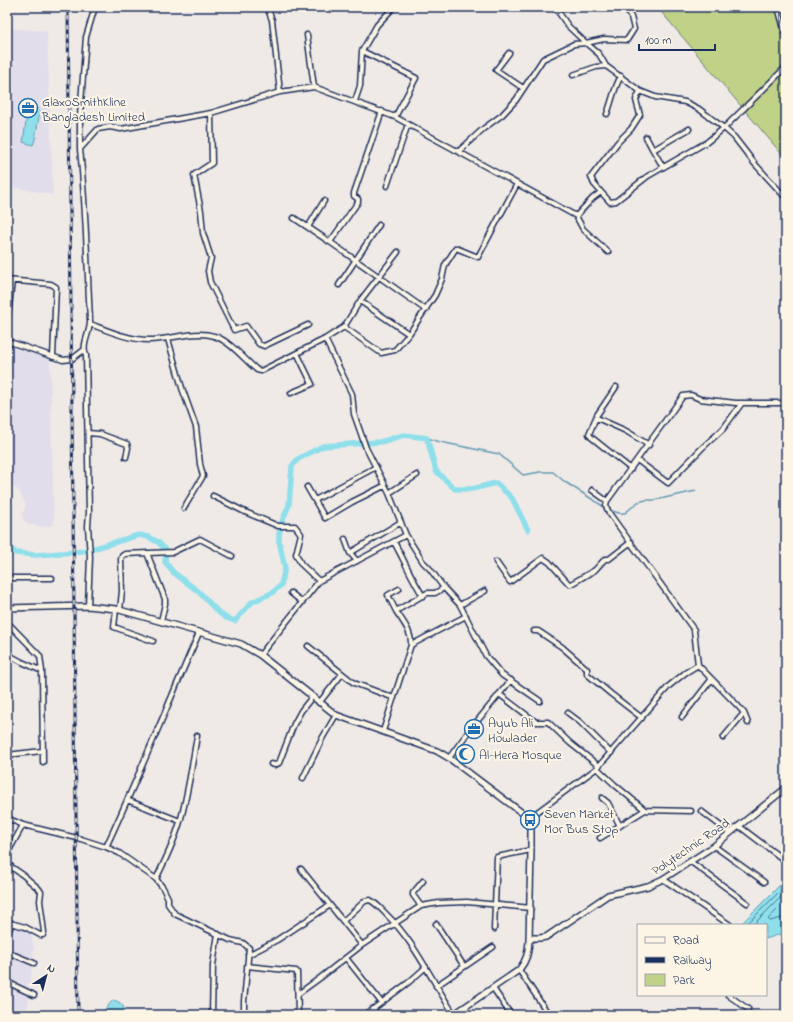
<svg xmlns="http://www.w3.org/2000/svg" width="793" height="1022" font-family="'Indie Flower',sans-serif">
  <rect width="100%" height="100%" fill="#f0eae7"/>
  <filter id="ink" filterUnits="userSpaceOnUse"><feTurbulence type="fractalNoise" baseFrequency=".025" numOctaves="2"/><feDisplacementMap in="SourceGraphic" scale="8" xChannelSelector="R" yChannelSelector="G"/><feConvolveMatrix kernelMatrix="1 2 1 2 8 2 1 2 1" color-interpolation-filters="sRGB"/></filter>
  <g filter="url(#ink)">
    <path fill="#e2ddea" d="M 7,28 L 47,31 L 53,195 L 7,186 Z
      M 7,346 L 50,359 L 54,525 L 42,527 L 27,524 L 23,519 L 22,514 L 26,506 L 19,491 L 13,486 L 7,488 Z
      M 7,925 L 30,930 L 34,948 L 27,1014 L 25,1015 L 7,1015 Z"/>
    <path fill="#c0d287" stroke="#6e8072" d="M 657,7 L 786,7 L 786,159 Z"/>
    <path fill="#8fdfeb" stroke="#6199b3" d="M 32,107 L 37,108 L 40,111 L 35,139 L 33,145 L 23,142 L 28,108 Z
      M 786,879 L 786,932 L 766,939 L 766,925 L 740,925 Z
      M 113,1000 C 120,1001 127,1007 123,1015 L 100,1015 Z"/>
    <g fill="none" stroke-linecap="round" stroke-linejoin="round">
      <path stroke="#497596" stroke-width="1" d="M 786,901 L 768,919 L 770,921 L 786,917
        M 746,925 L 786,885
        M 753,925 L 786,892"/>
      <path stroke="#6199b3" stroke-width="1.5" d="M 427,438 L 440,442 L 499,454 L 523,475 L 540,472 L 553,472 L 565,482 L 606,508
        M 609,510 L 619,513 L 625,513 L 638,502 L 646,500 L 655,500 L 696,491"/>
      <path stroke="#8fdfeb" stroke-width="5.5" d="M 7,546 L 16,553 L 36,555 L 76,552 L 92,549 L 139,535 L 148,537 L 158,542 L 166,550 L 165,562 L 173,572 L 199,592 L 217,611 L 226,618 L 235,621 L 252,602 L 272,593 L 281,585 L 285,568 L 279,541 L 279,534 L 283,519 L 289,505 L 292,466 L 298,459 L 323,446 L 380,442 L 404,435 L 427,438 L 436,471 L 455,489 L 472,489 L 496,483 L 512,498 L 528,530"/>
      <g stroke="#1b2f5e" stroke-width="7">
        <path id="minor" d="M 267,7 L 272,20 L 280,92
          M 555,7 L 568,26 L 586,43
          M 778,7 L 786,36
          M 307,35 L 314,87
          M 362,51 L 416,78 L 395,117 L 576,216
          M 509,53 L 496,70 L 523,88
          M 786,67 L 724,128 L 734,137 L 755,164 L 786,198
          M 573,75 L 596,67 L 606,66
          M 355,101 L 360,86 L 362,51 L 377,25 L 394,7
          M 211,113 L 212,163 L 194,175 L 201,211 L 203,233 L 211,258 L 208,271 L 210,282 L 234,330 L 246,326 L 259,344 L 264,346 L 308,325
          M 607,114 C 612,101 614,88 621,76
          M 646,137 L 653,150
          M 80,149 L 80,116 L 86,37 L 95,7
          M 459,151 L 483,129 L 502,115 L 516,100 L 543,59 L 574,44 L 586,43
          M 663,167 L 653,150 L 689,129
          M 387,186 L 408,124
          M 601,192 L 594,184 L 591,177 L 618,142 L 631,129 L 640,115 L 636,100 L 640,91
          M 294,218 L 330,242 L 426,310
          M 308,227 L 324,201
          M 330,242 L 358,202 L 358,199 L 354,196 L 354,193 L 382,111
          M 608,252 L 583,229 L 576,216 L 593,198 L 601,192 L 610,202 L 616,201 L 648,176 L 707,142 L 724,128 L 699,109 L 685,102 L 655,97 L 640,91 L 606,66 L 599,54 L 586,43 L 604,39 L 627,40 L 634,29 L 631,17 L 624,7
          M 7,280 L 51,284 L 56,287 L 53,357
          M 339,285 L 379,225
          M 90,324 C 109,331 129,340 149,340 C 169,340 195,330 214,336 C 229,340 245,360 257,370 L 261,371 L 325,339 L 344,327 L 360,301 L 398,252
          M 7,325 L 12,281
          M 344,327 L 381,353 L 395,350 L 409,334 L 360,301
          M 409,334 L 435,295 L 442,279 L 445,265 L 456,248 L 478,257 L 517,184
          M 168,339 L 182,388 L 196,427 L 200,464 L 203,476 L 184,508
          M 325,339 L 352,394 L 354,414 L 366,448 L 389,493 L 406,535 L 423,562 L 430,569 L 444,588 L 435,593 L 427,593 L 396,611 L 388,595 L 399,589
          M 7,341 L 63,360 L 72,359 L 84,350
          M 616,387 L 597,415 L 589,434 L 591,437 L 631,469
          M 291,393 L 312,384 L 297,353
          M 597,418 L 626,431 L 649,445
          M 88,433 L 100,434 L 127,444 L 128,448 L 126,457
          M 637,460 L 668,483 L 702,448 L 723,429 L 742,403
          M 307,487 L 325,518 L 352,502 L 384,486
          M 592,490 L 607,501
          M 389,493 L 417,475
          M 213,496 L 245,512 L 278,526 L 295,526 L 301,534 L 296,554 L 301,564 L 319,581
          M 315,500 L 376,467
          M 345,539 L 350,553 L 357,561
          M 394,542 C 404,560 412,579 423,596
          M 147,553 L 165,599 L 165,604 L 161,621
          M 350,553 L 401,522
          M 496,562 L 510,582 L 543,558 L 549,562 L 569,584 L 571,584 L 595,570 L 605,559 L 609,559 L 631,542
          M 7,578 L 52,578
          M 444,588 L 460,605 L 486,656 L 502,675 L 540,701
          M 291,593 L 302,602
          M 460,605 L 485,591
          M 88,606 L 90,557 L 88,526 L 89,512 L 86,355 C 81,344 91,332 90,320 C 87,263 86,206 80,149 L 98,129 L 110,127 L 121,129 L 211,113 L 280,92 L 314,87 L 395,117
          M 116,609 L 114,627 L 153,641
          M 120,610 L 122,591 L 121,559 L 122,556 L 125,554 L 173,552 L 200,539 L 232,556
          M 7,622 L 40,656 L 42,671 L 43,762
          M 534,631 L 538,631 L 562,647 L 587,669 L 587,674 L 611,694 L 642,718
          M 411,645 L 466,616
          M 308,646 L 354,683 L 394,698
          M 7,654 L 22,662 L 42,671
          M 260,655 L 319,581 L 406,535
          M 499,694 L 536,722 L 548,722 L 570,743 L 599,766
          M 319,703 L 342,674
          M 568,713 L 580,722 L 611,753
          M 744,713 L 748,723
          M 682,717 L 711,680
          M 383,731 L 411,645 C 412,632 403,622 396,611
          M 723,738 L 744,713 L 738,706 L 698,665 L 694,630 L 609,513 L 606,506 L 607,501 L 683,396 L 691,395 L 700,399 L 736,403 L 786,403
          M 7,755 L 42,751
          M 449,758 L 469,731 L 511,680
          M 271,764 L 275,765 L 279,763 L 294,724 L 301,711 L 312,697
          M 597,768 L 615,785 L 645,810 L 691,811
          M 303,778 L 323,737 L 336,715
          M 602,798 L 608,803 L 620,826
          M 127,800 L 180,821
          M 701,811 L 730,833
          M 7,818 L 23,825 L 81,839 L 106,847 L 119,853 L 156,879 L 163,888 L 168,898 L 168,904 L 175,914 L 230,940 L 243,943 L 249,948 L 244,1001 L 244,1015
          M 529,818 L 597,768 L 669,686 L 685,673 L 698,665
          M 739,826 L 784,860
          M 600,838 L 645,810
          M 714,846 L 764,882
          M 106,847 C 139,776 168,704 199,633
          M 7,854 L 23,825
          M 691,862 L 747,903
          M 7,864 L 23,875 L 39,889 L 41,892 L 40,901 L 44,932 L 43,935 L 40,935 L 25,927 L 7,922
          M 301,869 L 362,945
          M 156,879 C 165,861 174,842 180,822 C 188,794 192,765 197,736
          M 663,879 L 730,925
          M 421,906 L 413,895 L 413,893 L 423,881
          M 343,921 L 365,901 L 370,900 C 376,903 381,909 386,914 C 415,942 432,981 454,1014
          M 436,924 L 464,966
          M 494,929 L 497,857 L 531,850
          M 7,935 L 12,923
          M 7,952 L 34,963
          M 248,955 L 277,940 L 330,905
          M 346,958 L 381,1002
          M 247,966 L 296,971 L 297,972 L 298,1015
          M 519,970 L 549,1015
          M 7,982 L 34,995
          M 436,986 L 493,947
          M 493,988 L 511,1015
          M 298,994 L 320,978 L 362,945 L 421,906 L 439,903 L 467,902 L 531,908
          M 728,995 L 748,1009
          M 372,1009 L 377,1015
          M 212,1015 L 213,965 L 218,934
          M 365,1015 L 409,982 L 426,967"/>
      </g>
      <g stroke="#1b2f5e" stroke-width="8">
        <path id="tertiary" d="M 7,608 L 88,606 L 116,609 L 241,644 L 260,655 L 336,715 L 437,751 L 449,758 L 529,818 L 531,823 L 531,850 L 529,941
          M 453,1015 L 519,970 C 527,960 528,953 529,941 L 533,938 L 540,938 L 546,937 L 608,895 L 648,886 L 663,879 L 714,846 L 786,788"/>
      </g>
      <use href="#minor" stroke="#fcf5e5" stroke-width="4"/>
      <use href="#tertiary" stroke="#fcf5e5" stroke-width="5"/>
      <g stroke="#1b2f5e" stroke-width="3">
        <path id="rail" d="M 68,7 L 78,1015"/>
      </g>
      <use href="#rail" stroke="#fcf5e5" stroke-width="1.5" stroke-dasharray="4.5" stroke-linecap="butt"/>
    </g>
  </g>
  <defs>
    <g id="office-ring" transform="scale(1)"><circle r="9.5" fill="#fcf5e5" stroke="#1f6fb2" stroke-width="1.5"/><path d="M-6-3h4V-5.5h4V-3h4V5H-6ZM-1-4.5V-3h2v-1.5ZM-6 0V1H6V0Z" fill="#1f6fb2"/></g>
    <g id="mosque-ring" transform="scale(1)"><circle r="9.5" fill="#fcf5e5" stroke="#1f6fb2" stroke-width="1.5"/><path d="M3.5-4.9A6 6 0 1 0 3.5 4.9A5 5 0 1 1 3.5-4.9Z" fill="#1f6fb2"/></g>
    <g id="bus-ring" transform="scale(1)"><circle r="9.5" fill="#fcf5e5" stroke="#1f6fb2" stroke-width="1.5"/><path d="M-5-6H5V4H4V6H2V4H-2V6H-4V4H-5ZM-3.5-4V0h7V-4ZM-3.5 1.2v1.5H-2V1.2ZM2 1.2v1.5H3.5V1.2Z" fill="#1f6fb2"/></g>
  </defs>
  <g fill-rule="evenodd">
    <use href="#office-ring" x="28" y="108"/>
    <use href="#office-ring" x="474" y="729"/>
    <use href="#mosque-ring" x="465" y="754"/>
    <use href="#bus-ring" x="530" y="820"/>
  </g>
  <g text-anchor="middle" stroke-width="4" stroke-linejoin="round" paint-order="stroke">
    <g font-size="13" fill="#1b2f5e" stroke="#fcf5e5" text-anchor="start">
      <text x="42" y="106">GlaxoSmithKline<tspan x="42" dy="15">Bangladesh Limited</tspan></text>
      <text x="488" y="727">Ayub Ali<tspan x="488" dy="15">Howlader</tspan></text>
      <text x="479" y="759">Al-Hera Mosque</text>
      <text x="544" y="818">Seven Market<tspan x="544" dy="15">Mor Bus Stop</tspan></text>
    </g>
    <g font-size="13" fill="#1b2f5e" stroke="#fcf5e5">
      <text transform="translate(690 846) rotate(-34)" y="5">Polytechnic Road</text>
    </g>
  </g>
  <rect width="793" height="1022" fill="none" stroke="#fcf5e5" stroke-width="24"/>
  <rect x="12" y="12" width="769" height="998" fill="none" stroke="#1b2f5e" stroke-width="1.5" filter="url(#ink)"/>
  <rect x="637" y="924" width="130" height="72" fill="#fcf5e5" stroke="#a2a6af"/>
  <rect x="645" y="937" width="20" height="6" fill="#fcf5e5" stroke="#a2a6af"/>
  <text x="673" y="944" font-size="12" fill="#1b2f5e">Road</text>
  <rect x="645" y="957" width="20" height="6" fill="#1b2f5e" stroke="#a2a6af"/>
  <text x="673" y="964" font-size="12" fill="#1b2f5e">Railway</text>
  <rect x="645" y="974" width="20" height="12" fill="#c0d287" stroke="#a2a6af"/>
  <text x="673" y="984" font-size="12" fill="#1b2f5e">Park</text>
  <g transform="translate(46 976) rotate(36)" stroke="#fcf5e5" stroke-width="3" paint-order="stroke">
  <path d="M0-3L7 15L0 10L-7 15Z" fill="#1b2f5e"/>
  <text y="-6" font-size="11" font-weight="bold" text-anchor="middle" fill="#1b2f5e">N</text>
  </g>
  <path d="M639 44v6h76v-6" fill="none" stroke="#1b2f5e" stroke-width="2"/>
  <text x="645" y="44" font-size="12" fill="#1b2f5e" stroke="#fcf5e5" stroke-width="3" paint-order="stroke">100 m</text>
</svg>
